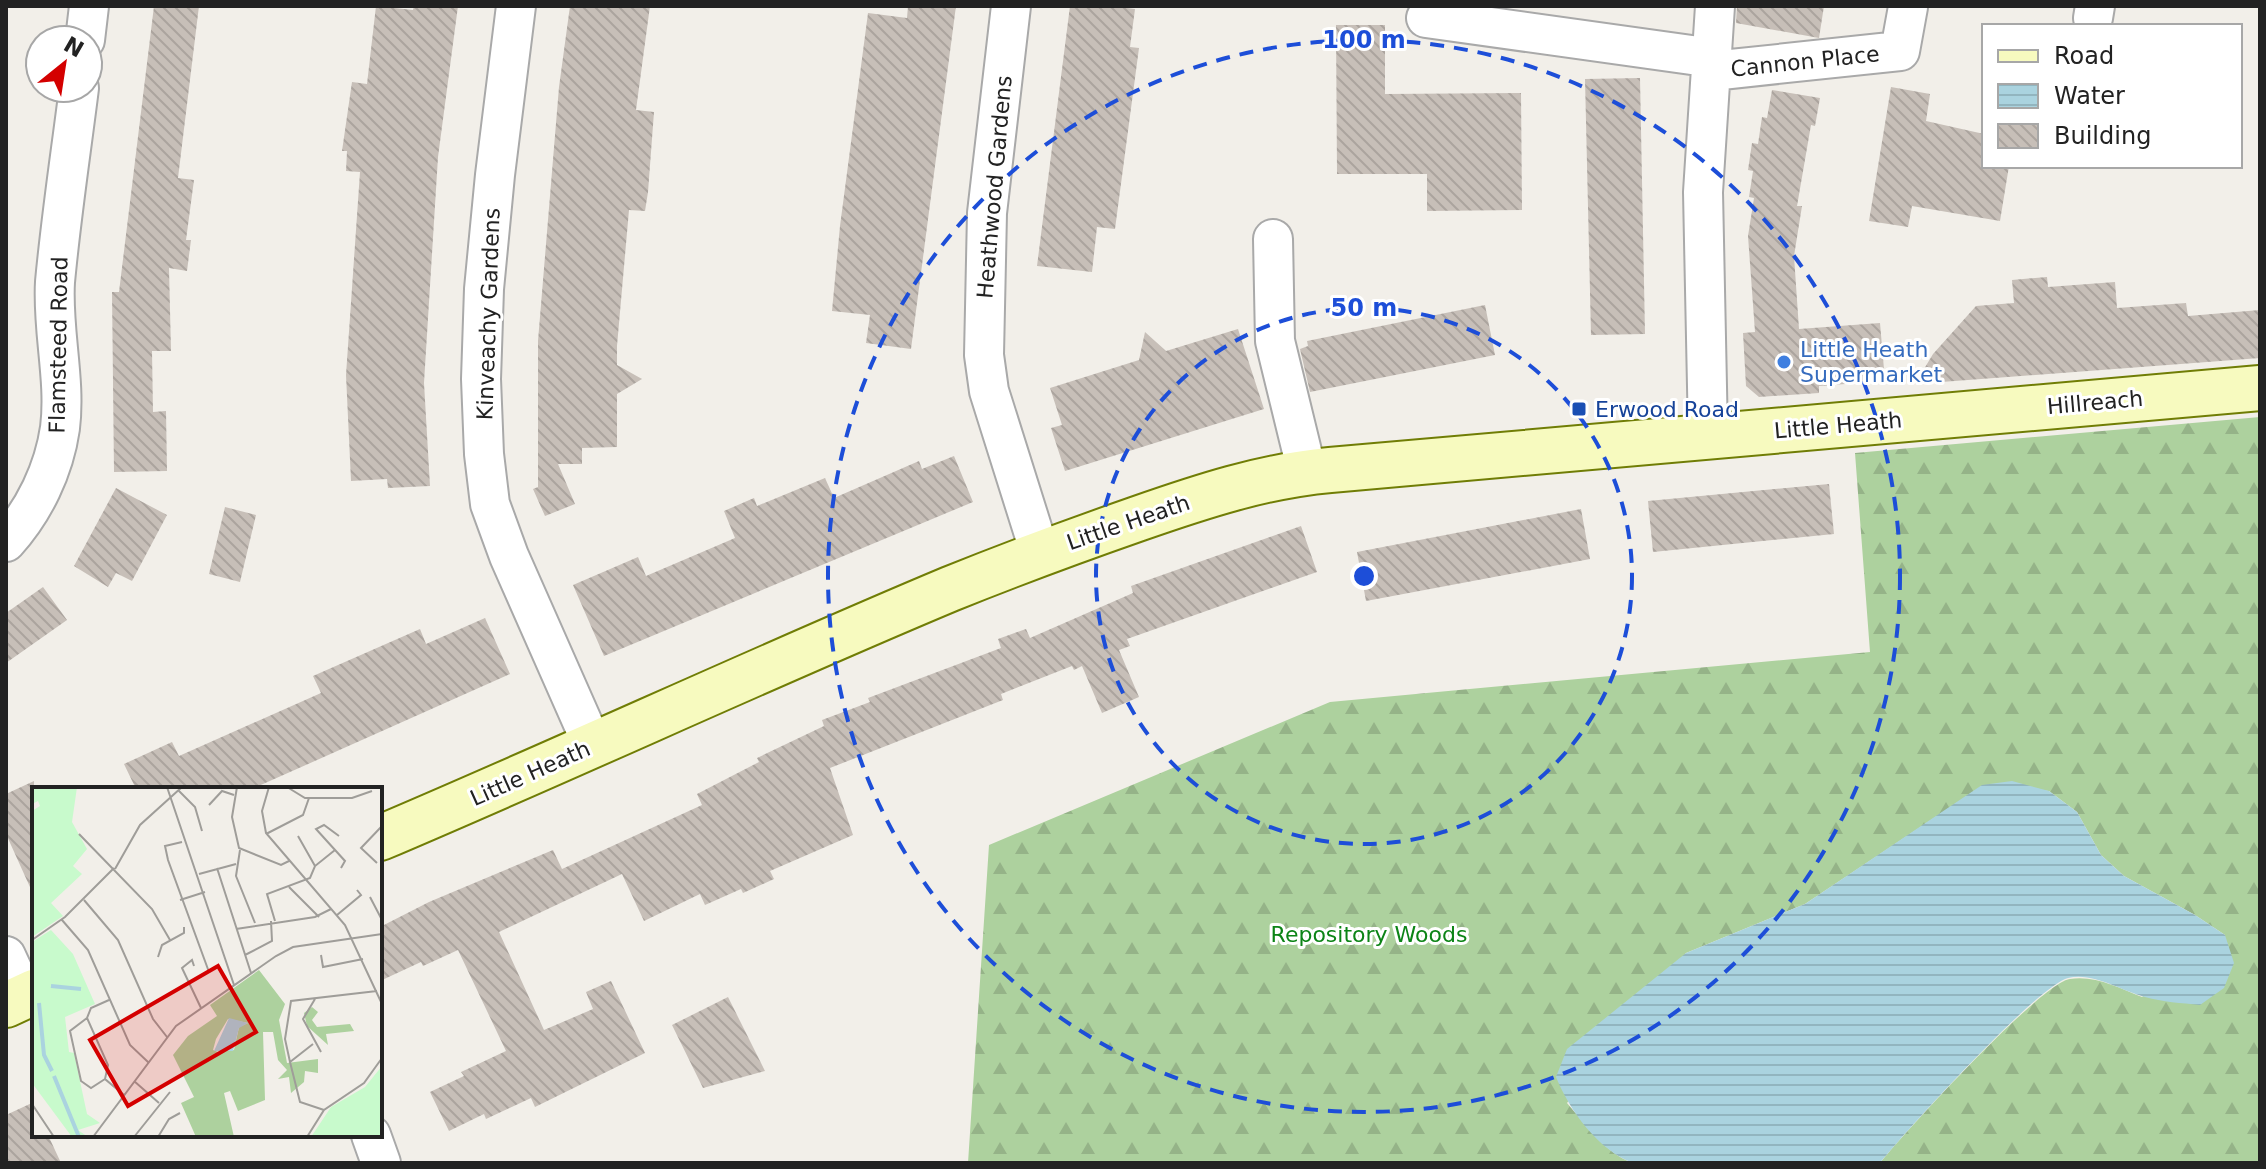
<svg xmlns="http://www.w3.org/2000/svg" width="2266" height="1169" font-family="'DejaVu Sans',sans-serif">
  <defs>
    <pattern id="forest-firs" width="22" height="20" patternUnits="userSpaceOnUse" patternTransform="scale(2)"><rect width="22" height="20" fill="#add19e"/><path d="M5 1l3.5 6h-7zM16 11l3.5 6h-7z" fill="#95b388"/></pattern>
    <pattern id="water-rules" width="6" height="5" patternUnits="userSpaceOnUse" patternTransform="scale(2)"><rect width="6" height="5" fill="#aad3df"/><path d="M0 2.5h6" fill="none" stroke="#92b5bf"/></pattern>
    <pattern id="building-back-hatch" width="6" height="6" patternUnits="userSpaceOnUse" patternTransform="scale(2)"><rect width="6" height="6" fill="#c7bfb8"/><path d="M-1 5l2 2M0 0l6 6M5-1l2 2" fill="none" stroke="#aba49e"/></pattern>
  </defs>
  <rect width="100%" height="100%" fill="#f2efe9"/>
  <path fill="url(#forest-firs)" d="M 2260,417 L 2260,1163 L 1880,1163 C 1904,1133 2042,982 2070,979 C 2095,975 2119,988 2142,997 L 2225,935 L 2195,915 L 2124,876 L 2101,855 L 2077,812 L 2049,791 L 1982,786 L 1805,904 L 1686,953 L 1567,1103 C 1586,1125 1605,1153 1633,1163 L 968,1163 L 989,845 L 1330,702 L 1870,652 L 1855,453 Z"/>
  <path fill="url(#water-rules)" d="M 2012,781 L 2049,791 L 2077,812 L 2101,855 L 2124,876 L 2195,915 L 2225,935 L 2234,963 L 2224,988 L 2200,1005 C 2181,1003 2163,1002 2145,997 C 2121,991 2094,972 2068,978 C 2037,986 1905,1132 1880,1163 L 1633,1163 C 1598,1150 1570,1111 1556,1077 L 1567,1049 L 1686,953 L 1805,904 L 1982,785 Z"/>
  <path fill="url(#building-back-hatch)" d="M 154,6 L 199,6 L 178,178 L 194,180 L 186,240 L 191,240 L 187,271 L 169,268 L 171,351 L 152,351 L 153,412 L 166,411 L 167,471 L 114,472 L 112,292 L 119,292 Z
    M 376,6 L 413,10 L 414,6 L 458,6 L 438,157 L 424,383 L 430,486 L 388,488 L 387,479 L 351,481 L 346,375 L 360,172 L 346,171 L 347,151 L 342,151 L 352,82 L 367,84 Z
    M 570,6 L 650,6 L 636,110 L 654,112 L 648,192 L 645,211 L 629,210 L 617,346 L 617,365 L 642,379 L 617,394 L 617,447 L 582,448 L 582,464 L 558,464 L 575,504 L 545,516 L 533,489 L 538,487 L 538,341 L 559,87 Z
    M 908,6 L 956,6 L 911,349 L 866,343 L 870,315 L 832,311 L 840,226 L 868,13 L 907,18 Z
    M 1070,6 L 1111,6 L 1135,9 L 1130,47 L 1139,48 L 1115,229 L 1097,227 L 1092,272 L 1037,266 Z
    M 1737,6 L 1824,6 L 1819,38 L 1736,23 Z
    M 1336,25 L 1385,25 L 1385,94 L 1521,93 L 1522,210 L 1427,211 L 1427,174 L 1337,174 Z
    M 1640,78 L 1645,334 L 1591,335 L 1585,79 Z
    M 1891,87 L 1930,94 L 1926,121 L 1984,134 L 1984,166 L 2009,166 L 2000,221 L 1912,206 L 1908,227 L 1869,221 Z
    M 1772,90 L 1820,98 L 1815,126 L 1811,125 L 1797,206 L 1802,206 L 1794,256 L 1799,329 L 1880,323 L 1885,381 L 1819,386 L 1819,393 L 1759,397 L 1746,386 L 1743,333 L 1755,332 L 1748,236 L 1754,198 L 1749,197 L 1753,171 L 1748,170 L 1752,143 L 1758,144 L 1762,117 L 1767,118 Z
    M 2047,277 L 2048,287 L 2115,282 L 2117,308 L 2186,303 L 2188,316 L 2260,310 L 2260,358 L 1915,384 L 1933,354 L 1976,306 L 2014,303 L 2012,280 Z
    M 1485,305 L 1495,355 L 1310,392 L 1300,349 L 1308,346 L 1307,341 Z
    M 1238,329 L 1264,409 L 1065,471 L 1051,428 L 1062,425 L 1050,388 L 1139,360 L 1145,332 L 1166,351 Z
    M 954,456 L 973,502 L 604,656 L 573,585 L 638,557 L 646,576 L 735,538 L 724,511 L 754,498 L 757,506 L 825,478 L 834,498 L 919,461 L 922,469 Z
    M 1829,484 L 1834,534 L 1653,552 L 1648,501 Z
    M 116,488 L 167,515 L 132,581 L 116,573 L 108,587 L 74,566 Z
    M 225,507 L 256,515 L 240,582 L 209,574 Z
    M 1581,509 L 1590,559 L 1366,601 L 1357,552 Z
    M 1301,526 L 1317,572 L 1127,639 L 1130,646 L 1119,650 L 1139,697 L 1102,713 L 1082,666 L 1074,670 L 1072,666 L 1001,694 L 1003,700 L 830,768 L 853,835 L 770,871 L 774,879 L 743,893 L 741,889 L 705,905 L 700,894 L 644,921 L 622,874 L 499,932 L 544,1030 L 593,1009 L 586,992 L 611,981 L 645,1053 L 535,1107 L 531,1098 L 486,1119 L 484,1114 L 449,1131 L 430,1092 L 464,1076 L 461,1072 L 506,1051 L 458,950 L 423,966 L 421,962 L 380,981 L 380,927 L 429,902 L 553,850 L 562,869 L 702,805 L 697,794 L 759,762 L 757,758 L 824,726 L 822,720 L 870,702 L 868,698 L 1001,648 L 998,639 L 1026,629 L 1030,638 L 1133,593 L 1131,586 Z
    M 43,587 L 67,620 L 6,663 L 6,613 Z
    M 485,618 L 510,674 L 252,789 L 136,789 L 124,764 L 172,742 L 179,756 L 321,693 L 313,676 L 420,629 L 426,644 Z
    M 34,781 L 34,896 L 6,834 L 6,794 Z
    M 728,997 L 765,1071 L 703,1088 L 672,1025 Z
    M 34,1102 L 34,1135 L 48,1135 L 61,1163 L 6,1163 L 6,1115 Z"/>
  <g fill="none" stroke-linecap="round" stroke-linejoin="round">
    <g stroke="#a9a9a9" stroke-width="42">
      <path id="minor" d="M 516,6 L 495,175 L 484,289 L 481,379 L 484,454 L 490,504 L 509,556 L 593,746
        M 1011,6 L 987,213 L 984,355 L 989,391 L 1040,553
        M 1426,18 L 1713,58
        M 2093,18 L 2095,6
        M 85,40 L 89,6
        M 1712,71 L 1900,51 L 1908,7
        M 1273,239 L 1275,341 L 1307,472
        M 1708,435 L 1703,192 L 1715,6
        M 6,542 C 34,511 54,470 60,428 C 66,380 52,330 55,282 C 61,217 71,152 79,88
        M 6,956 L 25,997
        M 371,1135 L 381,1163"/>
    </g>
    <g stroke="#707d05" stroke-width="48">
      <path id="secondary" d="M 380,838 C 571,757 759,669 950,589 C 1012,564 1074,541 1137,519 C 1200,497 1263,476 1330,470 L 2260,388
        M 6,1005 L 34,992"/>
    </g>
    <use href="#minor" stroke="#fff" stroke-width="38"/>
    <use href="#secondary" stroke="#f7fabf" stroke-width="44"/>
  </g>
  <g fill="none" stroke="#1d4ed8" stroke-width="4" stroke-dasharray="14 10">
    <circle cx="1364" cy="576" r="268"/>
    <circle cx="1364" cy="576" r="536"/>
  </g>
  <circle fill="#3f7fe0" stroke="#fff" stroke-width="3" cx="1784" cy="362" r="8"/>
  <rect fill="#1a4fb4" stroke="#fff" stroke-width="3" x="1571" y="401" width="16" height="16" rx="4"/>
  <g text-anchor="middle" stroke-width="6" stroke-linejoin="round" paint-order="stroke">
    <g font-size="22" fill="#222" stroke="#fff">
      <text transform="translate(1805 61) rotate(-6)" y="8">Cannon Place</text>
      <text transform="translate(994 187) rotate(-85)" y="8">Heathwood Gardens</text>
      <text transform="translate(488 314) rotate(-88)" y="8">Kinveachy Gardens</text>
      <text transform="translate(58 345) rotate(-89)" y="8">Flamsteed Road</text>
      <text transform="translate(2095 402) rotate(-5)" y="8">Hillreach</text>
      <text transform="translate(1838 425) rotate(-5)" y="8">Little Heath</text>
      <text transform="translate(1128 522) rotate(-19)" y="8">Little Heath</text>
      <text transform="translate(530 773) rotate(-24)" y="8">Little Heath</text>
    </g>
    <g font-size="22" fill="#366cbe" stroke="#fff" text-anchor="start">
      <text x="1800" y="357">Little Heath<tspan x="1800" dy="25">Supermarket</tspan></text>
    </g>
    <g font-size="22" fill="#164399" stroke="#fff" text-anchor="start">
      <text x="1595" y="417">Erwood Road</text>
    </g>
    <g font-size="22" fill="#0c8416" stroke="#fff">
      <text x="1369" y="942">Repository Woods</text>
    </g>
  </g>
  <g transform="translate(32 787)">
    <rect width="350" height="350" fill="#f2efe9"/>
    <path d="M 227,183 L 253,217 L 247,233 L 255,276 L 286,272 L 286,286 L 273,284 L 272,295 L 259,306 L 257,290 L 246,292 L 255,283 L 246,273 L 241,245 L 231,245 L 233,313 L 206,324 L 198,304 L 192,306 L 202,350 L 164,350 L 149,316 L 162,310 L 141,268 L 156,249 L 185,229 L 178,218 ZM 196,232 L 216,236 L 207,240 L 202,263 L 186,265 L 181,263 L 184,252 ZM 280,220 L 286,225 L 280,233 L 285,240 L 318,237 L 322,244 L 294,247 L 296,258 L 275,239 L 272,226 Z" fill="#add19e" fill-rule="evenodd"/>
    <path d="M 0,0 L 45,0 L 40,35 L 55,62 L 41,79 L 50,87 L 19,116 L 31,129 L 0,150 L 0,24 L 8,19 L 6,14 L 0,17 ZM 19,143 L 41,167 L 63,217 L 33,230 L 37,265 L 42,266 L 55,327 L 68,336 L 46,343 L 56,350 L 40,350 L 0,296 L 0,155 ZM 350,279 L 350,350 L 279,350 L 299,320 L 333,300 Z" fill="#c8facc"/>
    <path d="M 197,231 L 216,236 L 207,241 L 201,264 L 182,264 Z" fill="#aad3df"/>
    <path fill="none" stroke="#aad3df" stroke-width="4" d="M 19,199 L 49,202M 7,216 L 12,268 L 20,284M 22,289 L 47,350"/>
    <path fill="none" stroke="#9f9d99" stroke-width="2" d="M 135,0 L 202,198M 205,0 L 200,30 L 207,61 L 249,78 L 257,74M 237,0 L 230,24 L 234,46 L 313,138 L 350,217M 255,0 L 273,11 L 320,11 L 340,4M 147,4 L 163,20 L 170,44M 177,18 L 190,4 L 202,8M 47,47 L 120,122 L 138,153M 234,47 L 271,28 L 277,11M 266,49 L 283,79M 307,49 L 292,38 L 284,42 L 313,74 L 309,81M 150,55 L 133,59 L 136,73 L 177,185M 208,63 L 204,89 L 223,136M 345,76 L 329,61 L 350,39M 185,81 L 219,186M 83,82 L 108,38 L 150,0M 167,87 L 204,77M 257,100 L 287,130M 338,110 L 350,133M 52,113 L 86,153 L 121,232 L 135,250M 148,113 L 173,105M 305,128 L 329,108 L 325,103M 30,133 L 56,163 L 98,258 L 116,275M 243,134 L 235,107 L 278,91 L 283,79 L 303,63M 204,142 L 283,130 L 299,122M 0,153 L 33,130 L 82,81M 213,168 L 240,154 L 239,134M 289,168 L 291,180 L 331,172M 126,170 L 130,158 L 152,146 L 152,140M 162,179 L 160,173 L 150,181 L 169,221M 283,212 L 271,232 L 289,265M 77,213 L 59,221 L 55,231 L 76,278 L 73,292 L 92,308M 55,231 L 38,244 L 49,294 L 59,301 L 73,292M 281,257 L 258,275 L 253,252 L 259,214 L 345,204M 258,275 L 268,315 L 292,323M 102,294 L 127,316M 0,317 L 22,350M 61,350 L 144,239 L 244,169 L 261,160 L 350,147M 102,350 L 138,305M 126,350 L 137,332 L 148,326M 275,350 L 292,323 L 332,296 L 350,271"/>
    <path fill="#d40000" fill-opacity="0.15" stroke="#d40000" stroke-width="4" d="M 186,179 L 224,245 L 96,319 L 58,253 Z"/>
    <rect width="350" height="350" fill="none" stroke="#222" stroke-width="4"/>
  </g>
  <circle cx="1364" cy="576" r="12" fill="#1d4ed8" stroke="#fff" stroke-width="4"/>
  <g font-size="24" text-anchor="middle" font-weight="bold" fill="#1d4ed8" stroke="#fff" stroke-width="6" stroke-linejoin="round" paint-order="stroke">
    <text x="1364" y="48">100 m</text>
    <text x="1364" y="316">50 m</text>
  </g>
  <rect width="2266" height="1169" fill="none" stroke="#222222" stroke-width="16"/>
  <rect x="1982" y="24" width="260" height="144" fill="#ffffff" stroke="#a7a7a7" stroke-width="2"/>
  <rect x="1998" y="50" width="40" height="12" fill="#f7fabf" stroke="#a7a7a7" stroke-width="2"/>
  <text x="2054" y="64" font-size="24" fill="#222222">Road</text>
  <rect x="1998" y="84" width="40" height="24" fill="url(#water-rules)" stroke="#a7a7a7" stroke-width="2"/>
  <text x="2054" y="104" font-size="24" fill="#222222">Water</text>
  <rect x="1998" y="124" width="40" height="24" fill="url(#building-back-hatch)" stroke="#a7a7a7" stroke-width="2"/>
  <text x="2054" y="144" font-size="24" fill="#222222">Building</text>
  <g transform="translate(64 64) rotate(30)"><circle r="38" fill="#ffffff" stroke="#a7a7a7" stroke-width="2"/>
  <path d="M0-6L14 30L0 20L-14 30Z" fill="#d40000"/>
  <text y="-12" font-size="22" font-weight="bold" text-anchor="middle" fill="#222222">N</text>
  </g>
</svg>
